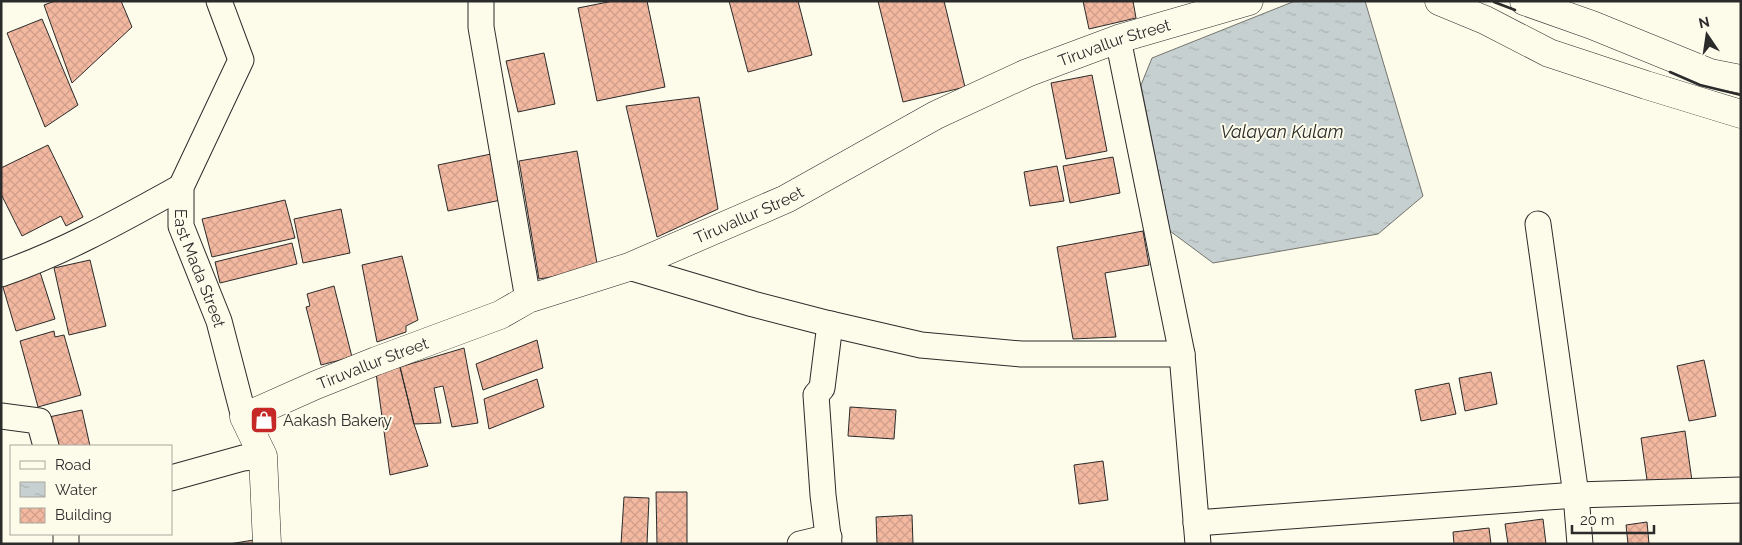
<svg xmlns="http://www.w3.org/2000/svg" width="1742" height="545" font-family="Raleway,sans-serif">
  <defs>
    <pattern id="water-ripples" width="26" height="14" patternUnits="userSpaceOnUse" patternTransform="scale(1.25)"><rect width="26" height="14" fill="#c7d0d0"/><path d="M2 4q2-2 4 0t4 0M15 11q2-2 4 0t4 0" fill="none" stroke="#abb3b3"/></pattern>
    <pattern id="building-cross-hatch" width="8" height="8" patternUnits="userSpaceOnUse" patternTransform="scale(1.25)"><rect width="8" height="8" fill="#f2b8a0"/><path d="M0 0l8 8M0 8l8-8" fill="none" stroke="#d09e8a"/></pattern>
  </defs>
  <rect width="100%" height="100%" fill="#fdfbea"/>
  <path fill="url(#water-ripples)" stroke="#74746e" d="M 1295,1 L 1365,1 L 1423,196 L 1378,234 L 1213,263 L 1170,231 L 1141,85 L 1152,58 Z"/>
  <path fill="url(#building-cross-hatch)" stroke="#2b2b2b" d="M 55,1 L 121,1 L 132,27 L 72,83 L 44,5 Z
    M 613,1 L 647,1 L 665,87 L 597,101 L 578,8 Z
    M 729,1 L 798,1 L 812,55 L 748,72 Z
    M 878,1 L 944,1 L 965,87 L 903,102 Z
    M 1083,1 L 1133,1 L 1136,18 L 1089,29 Z
    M 42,19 L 78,105 L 45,127 L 7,33 Z
    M 544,53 L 555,104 L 518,112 L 506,61 Z
    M 1092,75 L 1107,151 L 1066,159 L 1051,83 Z
    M 699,97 L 718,209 L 657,237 L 626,106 Z
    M 48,145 L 83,217 L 66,226 L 61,216 L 22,236 L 1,194 L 1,168 Z
    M 577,151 L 598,269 L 539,279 L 519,161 Z
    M 491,154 L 501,200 L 448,211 L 438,165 Z
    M 1113,157 L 1120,193 L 1070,203 L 1063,166 Z
    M 1057,166 L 1064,201 L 1030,206 L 1024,172 Z
    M 285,200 L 295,238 L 212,257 L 202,219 Z
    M 341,209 L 350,253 L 303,263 L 294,219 Z
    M 1143,231 L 1149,265 L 1105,273 L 1116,337 L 1073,339 L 1057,247 Z
    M 292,243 L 297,264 L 220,283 L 215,262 Z
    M 402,256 L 418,320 L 406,326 L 406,332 L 377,342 L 362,265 Z
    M 90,260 L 106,326 L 69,335 L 54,268 Z
    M 40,272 L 55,319 L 16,331 L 2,284 Z
    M 334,286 L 352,357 L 321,365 L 306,307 L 310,306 L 307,294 Z
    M 54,331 L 55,337 L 64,335 L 81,395 L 38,407 L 20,341 Z
    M 537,340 L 543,368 L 483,390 L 476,364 Z
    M 464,348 L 478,423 L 452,427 L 443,386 L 434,388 L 441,423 L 414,424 L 400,367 Z
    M 1704,360 L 1716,416 L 1689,421 L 1677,366 Z
    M 400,367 L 414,424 L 428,466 L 390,475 L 376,373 Z
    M 1491,372 L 1497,404 L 1465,411 L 1459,378 Z
    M 537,379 L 544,407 L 489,429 L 484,399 Z
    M 1449,383 L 1456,414 L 1421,421 L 1415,390 Z
    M 850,407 L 896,410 L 894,439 L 848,436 Z
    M 82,410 L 90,446 L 55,446 L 49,417 Z
    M 1685,431 L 1692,481 L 1648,487 L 1641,438 Z
    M 1103,461 L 1108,500 L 1079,504 L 1074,465 Z
    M 656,492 L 687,492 L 687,544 L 657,544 Z
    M 624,497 L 649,498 L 647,544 L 621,544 Z
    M 912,515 L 913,544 L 877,544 L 876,517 Z
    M 1543,519 L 1546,544 L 1508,544 L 1505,524 Z
    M 1647,522 L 1649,544 L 1628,544 L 1626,525 Z
    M 1489,528 L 1491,544 L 1454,544 L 1453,532 Z
    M 260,539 L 261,544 L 229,544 Z"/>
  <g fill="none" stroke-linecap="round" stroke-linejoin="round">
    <g stroke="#2b2b2b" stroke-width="27">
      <g id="minor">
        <path id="s1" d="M 219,1 L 241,60 L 181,187 L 181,226 L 219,321 L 244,417"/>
        <path d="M 481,1 L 481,27 L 528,299"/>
        <path d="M 1118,39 L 1182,354 L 1198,544"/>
        <path d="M 1538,224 L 1576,495 L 1580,544"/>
        <path d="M 629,267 L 753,304 L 830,324 L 921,345 L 1021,354 L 1182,354"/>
        <path d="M 1,274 C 65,252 123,219 181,187"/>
        <path d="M 1,416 L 39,421 L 46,446"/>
        <path d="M 171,478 L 243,458 L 263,456"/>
        <path d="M 1196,523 L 1576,495 L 1741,490"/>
        <path d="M 66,534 L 66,544"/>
        <path d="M 800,544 L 829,537"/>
        <path d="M 829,544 L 823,495 L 816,395 L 822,388 L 830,324"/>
      </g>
    </g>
    <g stroke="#2b2b2b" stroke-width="29">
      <g id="tertiary">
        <path d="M 1439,1 L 1485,20 L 1549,53 L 1646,85 L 1741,114"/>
        <path id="s2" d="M 267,544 L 263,456 L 244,417 L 316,385 L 376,361 L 500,315 L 528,299 L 629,267 L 786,199 L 936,115 L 1027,73 L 1118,39 L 1249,1"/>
      </g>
    </g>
    <g stroke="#2b2b2b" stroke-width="29">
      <path id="secondary" d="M 1524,1 L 1592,25 L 1710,73 L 1741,79"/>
    </g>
    <use href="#minor" stroke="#fdfbea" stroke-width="25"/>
    <use href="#tertiary" stroke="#fdfbea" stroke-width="28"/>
    <use href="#secondary" stroke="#fdfbea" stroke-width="28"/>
    <path stroke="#2b2b2b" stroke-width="2.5" d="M 1494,2 L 1515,10
      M 1670,72 L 1700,85 L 1741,95"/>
  </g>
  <defs>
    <g id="shop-square" transform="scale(1.4375)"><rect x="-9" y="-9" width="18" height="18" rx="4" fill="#c62828" stroke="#fdfbea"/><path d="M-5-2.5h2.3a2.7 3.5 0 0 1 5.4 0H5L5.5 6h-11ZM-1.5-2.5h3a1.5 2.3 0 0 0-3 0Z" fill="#fff"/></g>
  </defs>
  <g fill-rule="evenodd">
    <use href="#shop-square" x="264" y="420"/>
  </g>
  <g text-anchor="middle" stroke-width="4" stroke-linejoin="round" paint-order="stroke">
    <g font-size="16" fill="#2b2b2b" stroke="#fdfbea">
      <text dy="6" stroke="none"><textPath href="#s2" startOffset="1081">Tiruvallur Street</textPath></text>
      <text dy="6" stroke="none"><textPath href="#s2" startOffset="676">Tiruvallur Street</textPath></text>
      <text dy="6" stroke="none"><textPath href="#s1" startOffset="288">East Mada Street</textPath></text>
      <text dy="6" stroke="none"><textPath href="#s2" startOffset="271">Tiruvallur Street</textPath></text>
    </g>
    <g font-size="16" fill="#2b2b2b" stroke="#fdfbea" text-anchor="start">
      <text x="283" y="426">Aakash Bakery</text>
    </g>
    <g font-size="18" font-style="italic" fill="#2b2b2b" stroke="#fdfbea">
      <text x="1282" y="138">Valayan Kulam</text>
    </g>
  </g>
  <rect width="1742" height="545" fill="none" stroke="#2b2b2b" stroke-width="5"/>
  <rect x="10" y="445" width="162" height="90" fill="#fdfbea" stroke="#a9a89e"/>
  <rect x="20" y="461" width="25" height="8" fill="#fdfbea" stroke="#a9a89e"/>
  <text x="55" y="470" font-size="15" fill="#2b2b2b">Road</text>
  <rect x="20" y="482" width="25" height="15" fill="url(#water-ripples)" stroke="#a9a89e"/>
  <text x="55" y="495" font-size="15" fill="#2b2b2b">Water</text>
  <rect x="20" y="508" width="25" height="15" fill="url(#building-cross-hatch)" stroke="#a9a89e"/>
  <text x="55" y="520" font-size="15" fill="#2b2b2b">Building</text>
  <g transform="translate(1707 35) rotate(347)" stroke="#fdfbea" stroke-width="4" paint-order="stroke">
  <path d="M0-4L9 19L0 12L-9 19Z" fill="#2b2b2b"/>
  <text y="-8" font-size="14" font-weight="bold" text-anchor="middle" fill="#2b2b2b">N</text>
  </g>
  <path d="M1572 525v8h82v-8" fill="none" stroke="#2b2b2b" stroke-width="2.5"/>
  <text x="1580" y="525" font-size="15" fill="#2b2b2b" stroke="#fdfbea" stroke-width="4" paint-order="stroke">20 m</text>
</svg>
